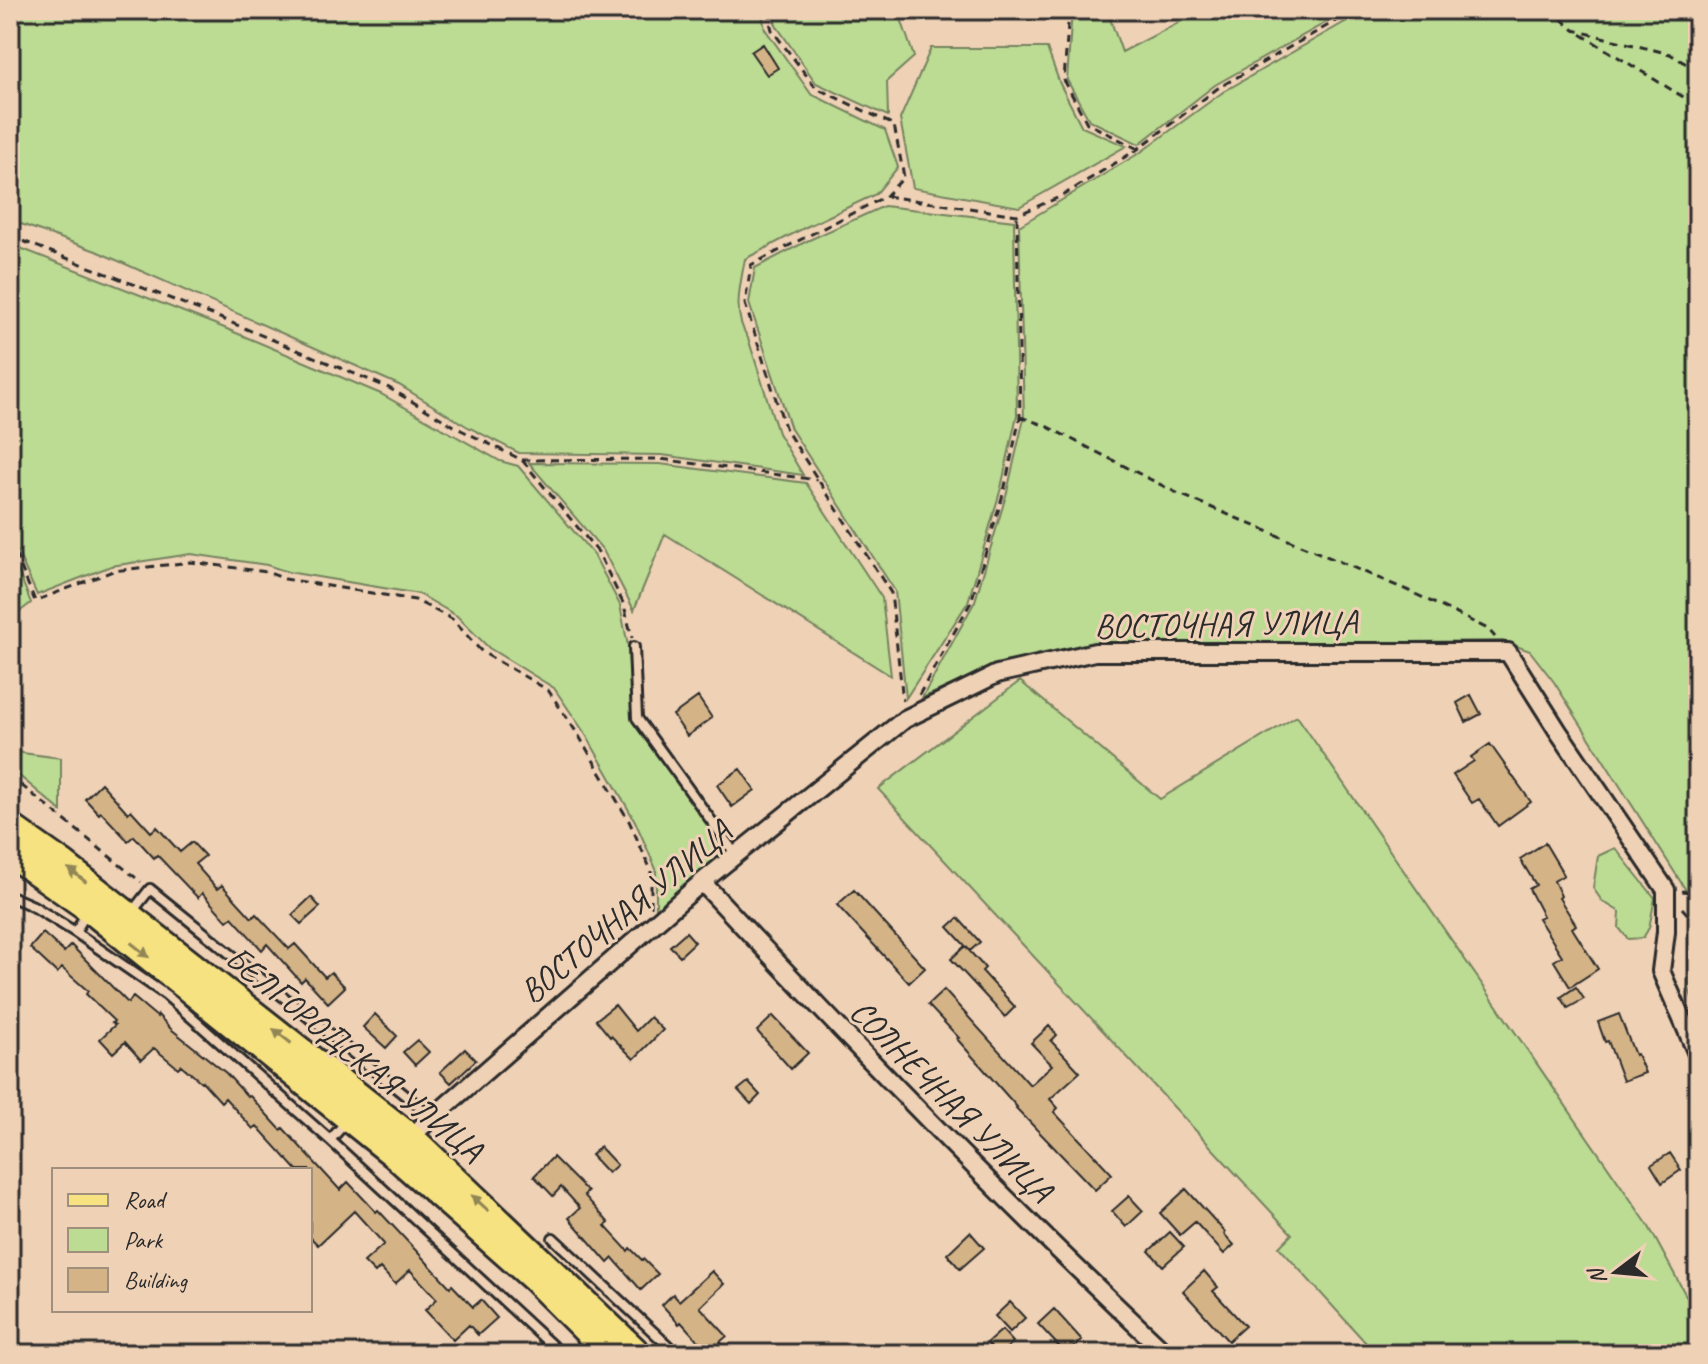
<svg xmlns="http://www.w3.org/2000/svg" width="1708" height="1364" font-family="Caveat,sans-serif">
  <rect width="100%" height="100%" fill="#efd1b6"/>
  <filter id="ink" filterUnits="userSpaceOnUse"><feTurbulence type="fractalNoise" baseFrequency=".0125" numOctaves="2"/><feDisplacementMap in="SourceGraphic" scale="16" xChannelSelector="R" yChannelSelector="G"/><feConvolveMatrix kernelMatrix="1 2 1 2 8 2 1 2 1" color-interpolation-filters="sRGB"/></filter>
  <g filter="url(#ink)">
    <path fill="#bcdb93" stroke="#74835f" stroke-width="2" d="M 10,10 L 761,10 L 765,29 L 811,94 L 885,130 L 898,167 L 876,194 L 804,228 L 745,259 C 740,286 732,314 748,338 L 778,433 L 803,475 L 662,455 L 519,453 L 468,427 L 399,385 L 96,251 L 10,220 Z
      M 772,10 L 898,10 L 914,57 L 887,81 L 888,116 L 816,83 L 776,25 Z
      M 1072,10 L 1107,10 L 1122,52 L 1188,18 L 1187,10 L 1348,10 L 1215,85 L 1139,144 L 1089,120 L 1067,80 Z
      M 1366,10 L 1698,10 L 1698,895 L 1689,895 L 1554,682 L 1530,651 L 1503,641 L 1096,645 L 993,667 L 922,698 L 975,601 L 1007,492 L 1024,418 L 1019,226 L 1141,152 L 1223,92 Z
      M 931,48 L 1047,48 L 1060,84 L 1082,127 L 1126,146 L 1019,207 L 913,188 L 900,119 Z
      M 884,206 L 1014,221 L 1017,415 L 1001,488 L 968,602 L 906,698 L 895,591 L 791,429 L 749,303 L 755,268 L 807,241 Z
      M 10,244 L 222,327 L 381,394 L 500,461 L 518,466 L 594,555 L 620,605 L 628,646 L 632,720 L 717,837 L 723,851 L 719,861 L 656,913 L 656,869 L 635,821 L 586,735 L 554,688 L 489,648 L 457,616 L 419,594 L 288,572 L 267,565 L 191,554 L 111,566 L 37,595 L 10,535 Z
      M 529,463 L 660,464 L 806,483 L 882,598 L 891,676 L 665,534 L 634,610 L 603,550 Z
      M 10,551 L 31,603 L 10,619 Z
      M 1020,681 L 1160,799 L 1297,716 L 1648,1225 L 1698,1318 L 1698,1354 L 1376,1354 L 1279,1247 L 1292,1234 L 878,789 Z
      M 10,742 L 22,753 L 61,758 L 61,811 L 10,768 Z
      M 1615,848 L 1655,898 L 1649,928 L 1643,938 L 1628,939 L 1619,928 L 1620,912 L 1602,901 L 1593,888 L 1598,856 Z
      M 1689,921 L 1698,930 L 1698,1014 L 1689,989 Z"/>
    <path fill="#d4b387" stroke="#2b2b2b" stroke-width="2" d="M 763,44 L 778,68 L 767,75 L 751,52 Z
      M 1471,695 L 1481,714 L 1466,722 L 1457,703 Z
      M 698,697 L 712,718 L 687,736 L 673,715 Z
      M 1490,744 L 1531,802 L 1498,826 L 1479,799 L 1472,803 L 1453,775 L 1474,761 L 1471,757 Z
      M 740,769 L 755,790 L 732,807 L 717,785 Z
      M 101,783 L 128,813 L 131,810 L 151,832 L 157,827 L 180,852 L 192,842 L 205,856 L 195,864 L 217,889 L 222,885 L 252,918 L 256,914 L 289,949 L 295,944 L 325,977 L 331,972 L 345,987 L 328,1003 L 305,978 L 301,982 L 267,944 L 262,950 L 232,917 L 227,921 L 202,893 L 198,898 L 157,855 L 154,858 L 134,836 L 128,841 L 101,812 L 99,814 L 85,799 Z
      M 1545,843 L 1564,875 L 1554,881 L 1561,896 L 1559,898 L 1576,925 L 1572,928 L 1598,969 L 1570,987 L 1554,961 L 1562,956 L 1538,918 L 1543,916 L 1529,889 L 1536,885 L 1520,859 Z
      M 854,890 L 925,968 L 909,983 L 837,905 Z
      M 311,897 L 320,907 L 301,924 L 292,915 Z
      M 958,918 L 980,942 L 970,951 L 948,927 Z
      M 686,932 L 695,942 L 680,956 L 670,946 Z
      M 43,933 L 64,952 L 71,945 L 128,1003 L 133,997 L 157,1017 L 158,1015 L 171,1029 L 226,1073 L 248,1097 L 250,1096 L 281,1130 L 283,1128 L 340,1190 L 348,1182 L 376,1212 L 378,1210 L 450,1287 L 452,1285 L 473,1307 L 481,1300 L 497,1318 L 478,1335 L 469,1325 L 453,1340 L 425,1310 L 437,1299 L 410,1270 L 395,1284 L 380,1268 L 375,1273 L 364,1262 L 384,1244 L 354,1211 L 318,1245 L 310,1237 L 310,1170 L 297,1170 L 257,1126 L 253,1129 L 225,1098 L 221,1102 L 202,1081 L 201,1082 L 181,1065 L 178,1068 L 154,1048 L 141,1060 L 125,1042 L 113,1053 L 100,1039 L 115,1025 L 112,1023 L 114,1021 L 86,994 L 88,991 L 62,968 L 57,973 L 30,948 Z
      M 965,946 L 985,968 L 982,971 L 1015,1007 L 1005,1017 L 951,959 Z
      M 1576,987 L 1584,999 L 1568,1008 L 1561,997 Z
      M 944,990 L 1030,1085 L 1052,1065 L 1031,1043 L 1049,1026 L 1057,1035 L 1051,1041 L 1080,1072 L 1050,1099 L 1058,1108 L 1054,1112 L 1112,1174 L 1095,1190 L 1016,1108 L 1017,1107 L 957,1039 L 959,1038 L 928,1005 Z
      M 615,1005 L 636,1031 L 650,1017 L 663,1030 L 634,1059 L 611,1036 L 610,1037 L 596,1020 Z
      M 375,1014 L 397,1036 L 386,1048 L 363,1027 Z
      M 1619,1014 L 1635,1055 L 1637,1054 L 1645,1073 L 1623,1081 L 1608,1041 L 1605,1042 L 1598,1022 Z
      M 773,1016 L 808,1053 L 791,1069 L 757,1031 Z
      M 417,1040 L 429,1052 L 415,1065 L 403,1052 Z
      M 465,1049 L 476,1060 L 451,1083 L 440,1072 Z
      M 748,1082 L 760,1095 L 751,1104 L 738,1090 Z
      M 600,1147 L 617,1165 L 608,1173 L 591,1155 Z
      M 1670,1153 L 1681,1170 L 1662,1183 L 1651,1165 Z
      M 553,1157 L 588,1192 L 584,1195 L 609,1223 L 605,1226 L 628,1251 L 630,1248 L 642,1260 L 643,1259 L 658,1274 L 641,1290 L 613,1258 L 608,1263 L 569,1218 L 580,1208 L 561,1187 L 553,1196 L 534,1176 Z
      M 1186,1189 L 1225,1232 L 1224,1234 L 1234,1245 L 1224,1254 L 1195,1222 L 1180,1235 L 1160,1213 Z
      M 1129,1196 L 1143,1211 L 1126,1227 L 1112,1211 Z
      M 970,1232 L 984,1248 L 960,1269 L 947,1254 Z
      M 1170,1232 L 1184,1247 L 1163,1266 L 1149,1251 Z
      M 712,1271 L 724,1284 L 700,1307 L 727,1336 L 720,1342 L 732,1354 L 710,1354 L 681,1322 L 679,1324 L 662,1305 L 673,1294 L 679,1301 Z
      M 1204,1271 L 1218,1287 L 1213,1291 L 1245,1326 L 1228,1341 L 1183,1291 Z
      M 1010,1302 L 1025,1318 L 1010,1332 L 995,1316 Z
      M 1054,1309 L 1082,1340 L 1066,1354 L 1038,1324 Z
      M 1002,1330 L 1013,1342 L 1001,1354 L 997,1354 L 987,1343 Z"/>
    <g fill="none" stroke-linecap="round" stroke-linejoin="round">
      <g stroke="#2b2b2b" stroke-width="14">
        <path id="lane" d="M 634,647 L 637,718 L 736,855
          M 10,896 L 33,906 L 75,932 L 88,911
          M 132,912 L 150,889 L 432,1117
          M 75,932 L 166,995 L 330,1140 L 347,1121
          M 330,1140 L 561,1354
          M 553,1238 L 677,1354"/>
      </g>
      <g stroke="#2b2b2b" stroke-width="22">
        <path id="street" d="M 702,882 C 852,1044 1006,1203 1167,1354
          M 410,1137 L 702,882 L 905,719 L 997,674 L 1095,652 L 1508,652 L 1558,731 L 1666,890 L 1666,932 L 1661,971 L 1698,1056"/>
      </g>
      <g stroke="#2b2b2b" stroke-width="32">
        <path id="primary" d="M 10,827 L 64,865 L 410,1137 L 638,1354
          M 10,853 L 90,909 L 395,1155 L 535,1279 L 610,1354"/>
      </g>
      <path stroke="#2b2b2b" stroke-width="3" stroke-dasharray="8 6" stroke-linecap="butt" d="M 767,10 L 772,30 L 816,88 L 894,125 L 904,177 L 886,196 L 751,265 L 745,304 L 786,430 L 891,593 L 903,701
        M 1069,10 L 1064,80 L 1087,123 L 1138,149
        M 1551,10 L 1574,30
        M 1698,71 L 1670,54 L 1574,30 L 1698,106
        M 886,196 L 1017,215 L 1062,196 L 1138,149 L 1218,88 L 1355,10
        M 10,236 L 215,316 L 389,388 L 461,430 L 522,460 L 598,552 L 624,605 L 632,638
        M 1020,417 L 1044,425 L 1177,493 L 1409,591 L 1488,629 L 1495,637
        M 522,460 L 660,459 L 817,480
        M 10,541 L 35,601 L 113,571 L 191,562 L 267,572 L 285,579 L 415,600 L 452,619 L 482,652 L 548,690 L 579,736 L 629,821 L 651,870 L 651,907
        M 919,695 L 971,602 L 1004,491 L 1020,417 L 1017,215
        M 10,776 L 141,882
        M 1682,891 L 1698,893
        M 1682,908 L 1698,926
        M 443,1129 L 451,1138 L 455,1150"/>
      <use href="#lane" stroke="#efd1b6" stroke-width="8"/>
      <use href="#street" stroke="#efd1b6" stroke-width="16"/>
      <use href="#primary" stroke="#f7e281" stroke-width="26"/>
    </g>
    <defs><path id="oneway-solid" d="M-6-.8H1V-3.2L6.5 0L1 3.2V.8H-6Z" transform="scale(2)"/></defs>
    <g fill="#918656">
      <use href="#oneway-solid" transform="translate(77 875) rotate(-142)"/>
      <use href="#oneway-solid" transform="translate(140 950) rotate(39)"/>
      <use href="#oneway-solid" transform="translate(282 1036) rotate(-142)"/>
      <use href="#oneway-solid" transform="translate(480 1203) rotate(-137)"/>
    </g>
  </g>
  <g text-anchor="middle" stroke-width="6" stroke-linejoin="round" paint-order="stroke">
    <g font-size="34" fill="#2b2b2b" stroke="#efd1b6">
      <text transform="translate(1226 623) rotate(-1)" y="12">ВОСТОЧНАЯ УЛИЦА</text>
      <text transform="translate(625 911) rotate(-40)" y="12">ВОСТОЧНАЯ УЛИЦА</text>
      <text transform="translate(355 1053) rotate(39)" y="12">БЕЛГОРОДСКАЯ УЛИЦА</text>
      <text transform="translate(952 1100) rotate(45)" y="12">СОЛНЕЧНАЯ УЛИЦА</text>
    </g>
  </g>
  <rect width="1708" height="1364" fill="none" stroke="#efd1b6" stroke-width="40"/>
  <rect x="20" y="20" width="1668" height="1324" fill="none" stroke="#2b2b2b" stroke-width="3" filter="url(#ink)"/>
  <rect x="52" y="1168" width="260" height="144" fill="#efd1b6" stroke="#a18f7e" stroke-width="2"/>
  <rect x="68" y="1194" width="40" height="12" fill="#f7e281" stroke="#a18f7e" stroke-width="2"/>
  <text x="124" y="1208" font-size="24" fill="#2b2b2b">Road</text>
  <rect x="68" y="1228" width="40" height="24" fill="#bcdb93" stroke="#a18f7e" stroke-width="2"/>
  <text x="124" y="1248" font-size="24" fill="#2b2b2b">Park</text>
  <rect x="68" y="1268" width="40" height="24" fill="#d4b387" stroke="#a18f7e" stroke-width="2"/>
  <text x="124" y="1288" font-size="24" fill="#2b2b2b">Building</text>
  <g transform="translate(1616 1272) rotate(254)" stroke="#efd1b6" stroke-width="6" paint-order="stroke">
  <path d="M0-6L14 30L0 20L-14 30Z" fill="#2b2b2b"/>
  <text y="-12" font-size="22" font-weight="bold" text-anchor="middle" fill="#2b2b2b">N</text>
  </g>
</svg>
